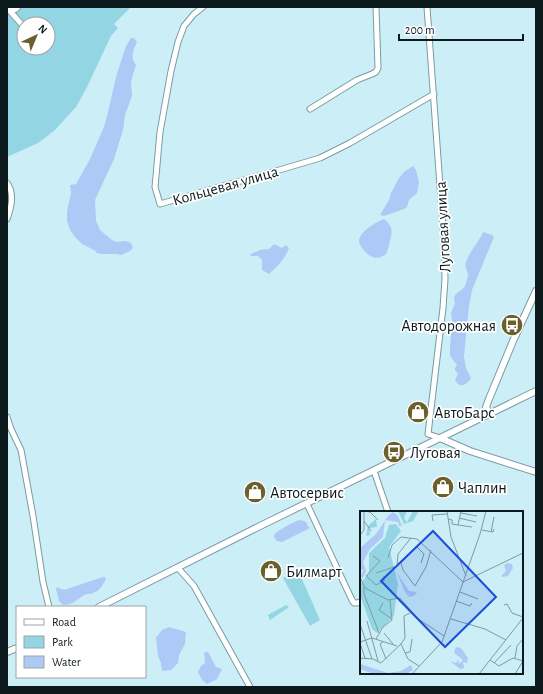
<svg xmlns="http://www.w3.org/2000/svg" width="543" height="694" font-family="'Alegreya Sans',sans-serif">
  <rect width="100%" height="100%" fill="#cceff7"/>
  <path fill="#93d5e3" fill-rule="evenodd" d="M 7,7 L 131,7 L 114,24 L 118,28 L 111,36 L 87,87 L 76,107 L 55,130 L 38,143 L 7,157 ZM 24,24 L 48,24 L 48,48 L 24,48 Z
    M 298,570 L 320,620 L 310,626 L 283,578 Z
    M 286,605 L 289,607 L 270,620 L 268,615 Z"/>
  <path fill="#adc9f5" d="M 131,38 L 134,38 L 137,42 C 133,51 130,57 136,65 L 131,81 L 132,96 L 125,115 L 123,130 L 114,159 L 95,200 L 96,221 L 98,225 L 100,230 L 112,240 L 117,242 L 126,241 L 131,243 L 133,248 L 130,251 L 121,255 L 116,254 L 102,254 L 97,253 L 94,250 L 82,244 L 75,237 L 70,230 L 67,221 L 67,211 L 69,202 L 71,194 L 70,185 L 76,184 L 89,161 L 104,127 L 109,108 L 116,77 L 126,46 Z
    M 413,166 L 416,170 L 419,182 L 417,193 L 409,200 L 407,207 L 404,209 L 384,216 L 380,215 L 389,200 L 391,193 L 399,178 L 404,172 Z
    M 384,219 C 392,226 393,229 390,241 C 389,245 388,252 385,255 C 381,257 377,259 373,257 C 368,256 359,246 359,241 C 359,232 376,222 384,219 Z
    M 483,232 L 492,235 L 494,237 L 472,290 L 469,306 L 464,356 L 466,368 L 471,378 C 467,385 459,389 455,380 L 458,374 L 455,370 L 455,368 L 457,365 L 450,356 L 450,349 L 452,320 L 451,313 L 455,303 C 451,292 461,293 465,286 C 466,283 468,277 468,274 C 467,268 464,268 466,262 C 470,251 479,242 483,232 Z
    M 274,244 L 282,248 L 286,245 L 289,248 C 285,259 278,266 269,274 L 262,270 L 262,260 L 258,256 L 250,256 L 251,254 L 260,250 L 269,249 Z
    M 299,520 L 304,521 L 307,523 L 307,525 L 310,528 L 282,542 L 277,541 L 274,537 C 274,536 274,535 275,534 C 276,531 296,521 299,520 Z
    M 103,577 L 104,577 L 106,578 C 103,586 99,592 90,594 C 87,594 86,594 84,595 C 77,600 72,605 63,605 L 59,601 L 56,589 L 57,587 L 61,589 L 64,590 Z
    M 169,627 L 186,632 L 185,644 L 179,655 L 178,663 L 171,670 L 162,671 L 161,663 L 158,656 L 156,638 L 162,630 Z
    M 206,652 L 208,652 L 216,667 L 222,669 L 217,679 L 207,684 L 202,680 L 198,672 L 201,666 L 205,663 L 204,653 Z"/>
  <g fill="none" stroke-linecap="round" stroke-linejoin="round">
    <g stroke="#7b9ba2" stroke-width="7">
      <path id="minor" d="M 203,7 L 194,14 L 184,26 L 178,42 L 171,71 L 160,132 L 155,187 L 160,204 L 276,171 L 320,158 L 350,143 L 434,94
        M 427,7 L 444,241 L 445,279 L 443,308 L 428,434 L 440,438
        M 8,10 C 13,11 15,11 18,7
        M 9,10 L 24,27
        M 310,109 L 357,80 L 372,74 L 376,72 L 378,68 L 376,7
        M 7,183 C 15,194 11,208 7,219
        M 7,417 L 11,429 L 21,450 L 33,516 L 43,582 L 49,607
        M 374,471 L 388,512
        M 307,504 L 352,600 L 354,603 L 357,603 L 361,602
        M 178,568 L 194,586 L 250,687"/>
    </g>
    <g stroke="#7b9ba2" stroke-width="8">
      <path id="major" d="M 489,414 L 486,407 L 489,399 L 513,341 L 536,291
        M 440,438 L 470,451 L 536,472
        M 99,607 L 260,526 L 536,391
        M 7,652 L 17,648"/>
    </g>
    <use href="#minor" stroke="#fff" stroke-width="5"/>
    <use href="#major" stroke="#fff" stroke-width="6"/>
  </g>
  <defs>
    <g id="bus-disc" transform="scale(1.15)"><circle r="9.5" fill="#6b5f2b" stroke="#fff"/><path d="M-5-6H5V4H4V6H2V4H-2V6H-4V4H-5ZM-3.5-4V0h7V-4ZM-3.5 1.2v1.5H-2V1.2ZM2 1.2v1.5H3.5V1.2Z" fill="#fff"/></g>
    <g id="shop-disc" transform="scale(1.15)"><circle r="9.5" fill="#6b5f2b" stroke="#fff"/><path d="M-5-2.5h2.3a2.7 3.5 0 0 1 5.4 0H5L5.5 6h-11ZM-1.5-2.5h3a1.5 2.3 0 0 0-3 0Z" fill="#fff"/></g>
  </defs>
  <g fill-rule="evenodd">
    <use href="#bus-disc" x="512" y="325"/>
    <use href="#shop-disc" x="418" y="412"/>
    <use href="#bus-disc" x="394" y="452"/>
    <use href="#shop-disc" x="443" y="487"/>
    <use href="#shop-disc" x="255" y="492"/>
    <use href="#shop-disc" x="271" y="571"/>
  </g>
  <g text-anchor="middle" stroke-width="3.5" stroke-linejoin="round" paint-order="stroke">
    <g font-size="16" fill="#0d1a1d" stroke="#fff">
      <text transform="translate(225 185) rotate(-16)" y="6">Кольцевая улица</text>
      <text transform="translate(442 227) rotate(-93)" y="6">Луговая улица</text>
    </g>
    <g font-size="16" fill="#0d1a1d" stroke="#fff" text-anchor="start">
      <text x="496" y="331" text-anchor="end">Автодорожная</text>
      <text x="434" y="418">АвтоБарс</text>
      <text x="410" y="458">Луговая</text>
      <text x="458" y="493">Чаплин</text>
      <text x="270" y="498">Автосервис</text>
      <text x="286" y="577">Билмарт</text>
    </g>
  </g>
  <g transform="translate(360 511)">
    <rect width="163" height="163" fill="#cceff7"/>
    <path d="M 38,0 L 47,0 L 44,7 L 47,11 L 53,0 L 59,0 L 53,10 L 44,13 ZM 16,8 L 17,16 L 9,17 L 10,24 L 6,25 L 8,15 ZM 36,13 L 41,20 L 29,36 L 38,73 L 34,105 L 17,122 L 12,118 L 0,84 L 0,74 L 9,61 L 9,42 L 25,27 L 29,14 Z" fill="#93d5e3"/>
    <path d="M 33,1 L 38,5 L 42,15 L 39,15 L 38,11 L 25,9 L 23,26 L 10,38 L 3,51 L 6,60 L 3,67 L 1,65 L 3,59 L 0,57 L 0,37 L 16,23 L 28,5 ZM 147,52 L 152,53 L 153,57 L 148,65 L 143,66 L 141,65 L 146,60 L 144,54 ZM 37,62 L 49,80 L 57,81 L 54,85 L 49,86 L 45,81 ZM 96,136 L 101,137 L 108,147 L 107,152 L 103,151 L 104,157 L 100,158 L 90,150 L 96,152 L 98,148 L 99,153 L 103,149 L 94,142 ZM 0,153 L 28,162 L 41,160 L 51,154 L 53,159 L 46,163 L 14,163 L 0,158 Z" fill="#adc9f5"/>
    <path fill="none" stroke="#809aa0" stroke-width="1" d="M 4,0 L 10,1 L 18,9M 87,0 L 91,26 L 106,65M 101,2 L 117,5M 99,7 L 116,11M 88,8 L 92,9 L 92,13 L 98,14 L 101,0M 4,10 L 11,20M 73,10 L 72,4 L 87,3M 98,14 L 112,16M 122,19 L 133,21 L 134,18M 131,21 L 134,6M 0,24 L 4,19 L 4,0M 13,45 L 20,50 L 6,65 L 16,74 L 24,70 L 24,65M 28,47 L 32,34 L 41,26 L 57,28 L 103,71M 61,52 L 64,43 L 57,36 L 41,52 L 43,59 L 55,75 L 66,56 L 71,39M 16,62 L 37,55 L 38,43 L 51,27M 0,66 L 5,77 L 28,89 L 40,87 L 57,107 L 84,125M 103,71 L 163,42M 4,76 L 4,83 L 19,122M 100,81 L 118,88M 96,90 L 110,95 L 112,92M 23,92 L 19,99 L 32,108M 144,94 L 147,93 L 152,102 L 163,106M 91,108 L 125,118 L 146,129M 7,110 L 18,150M 0,113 L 12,148M 24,122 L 33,133M 16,128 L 23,116 L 32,109 L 30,89M 0,131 L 12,127 L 37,135M 23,131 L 20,133 L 26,148M 0,132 L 5,147M 41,133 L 45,127 L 44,105 L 50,102M 45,142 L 50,141 L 52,128M 0,147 L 13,148 L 21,152 L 41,133 L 48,148 L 59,155M 155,147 L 157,135 L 163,128M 130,149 L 139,155 L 153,147 L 163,150M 134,152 L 151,134M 52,163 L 82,131 L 120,23 L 126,0M 119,163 L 163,107M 155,163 L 163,150"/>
    <path fill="#1d4ed8" fill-opacity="0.15" stroke="#1d4ed8" stroke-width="2" d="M 73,20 L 136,86 L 85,136 L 21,70 Z"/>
    <rect width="163" height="163" fill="none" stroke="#0d1a1d" stroke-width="2"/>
  </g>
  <rect width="543" height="694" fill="none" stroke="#0d1a1d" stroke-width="16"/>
  <rect x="16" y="606" width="130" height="72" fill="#ffffff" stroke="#9ea3a5"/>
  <rect x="24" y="619" width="20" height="6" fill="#ffffff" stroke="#9ea3a5"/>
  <text x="52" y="626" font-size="12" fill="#0d1a1d">Road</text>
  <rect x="24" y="636" width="20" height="12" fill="#93d5e3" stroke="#9ea3a5"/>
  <text x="52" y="646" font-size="12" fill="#0d1a1d">Park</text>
  <rect x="24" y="656" width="20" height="12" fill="#adc9f5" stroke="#9ea3a5"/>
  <text x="52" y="666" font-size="12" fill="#0d1a1d">Water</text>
  <g transform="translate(36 36) rotate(44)"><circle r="19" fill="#ffffff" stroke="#9ea3a5"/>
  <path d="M0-3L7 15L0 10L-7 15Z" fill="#6b5f2b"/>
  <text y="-6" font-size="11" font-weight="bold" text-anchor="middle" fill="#0d1a1d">N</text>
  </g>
  <path d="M399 34v6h124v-6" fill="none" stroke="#0d1a1d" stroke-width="2"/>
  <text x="405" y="34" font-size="12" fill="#0d1a1d" stroke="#ffffff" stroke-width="3" paint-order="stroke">200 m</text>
</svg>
